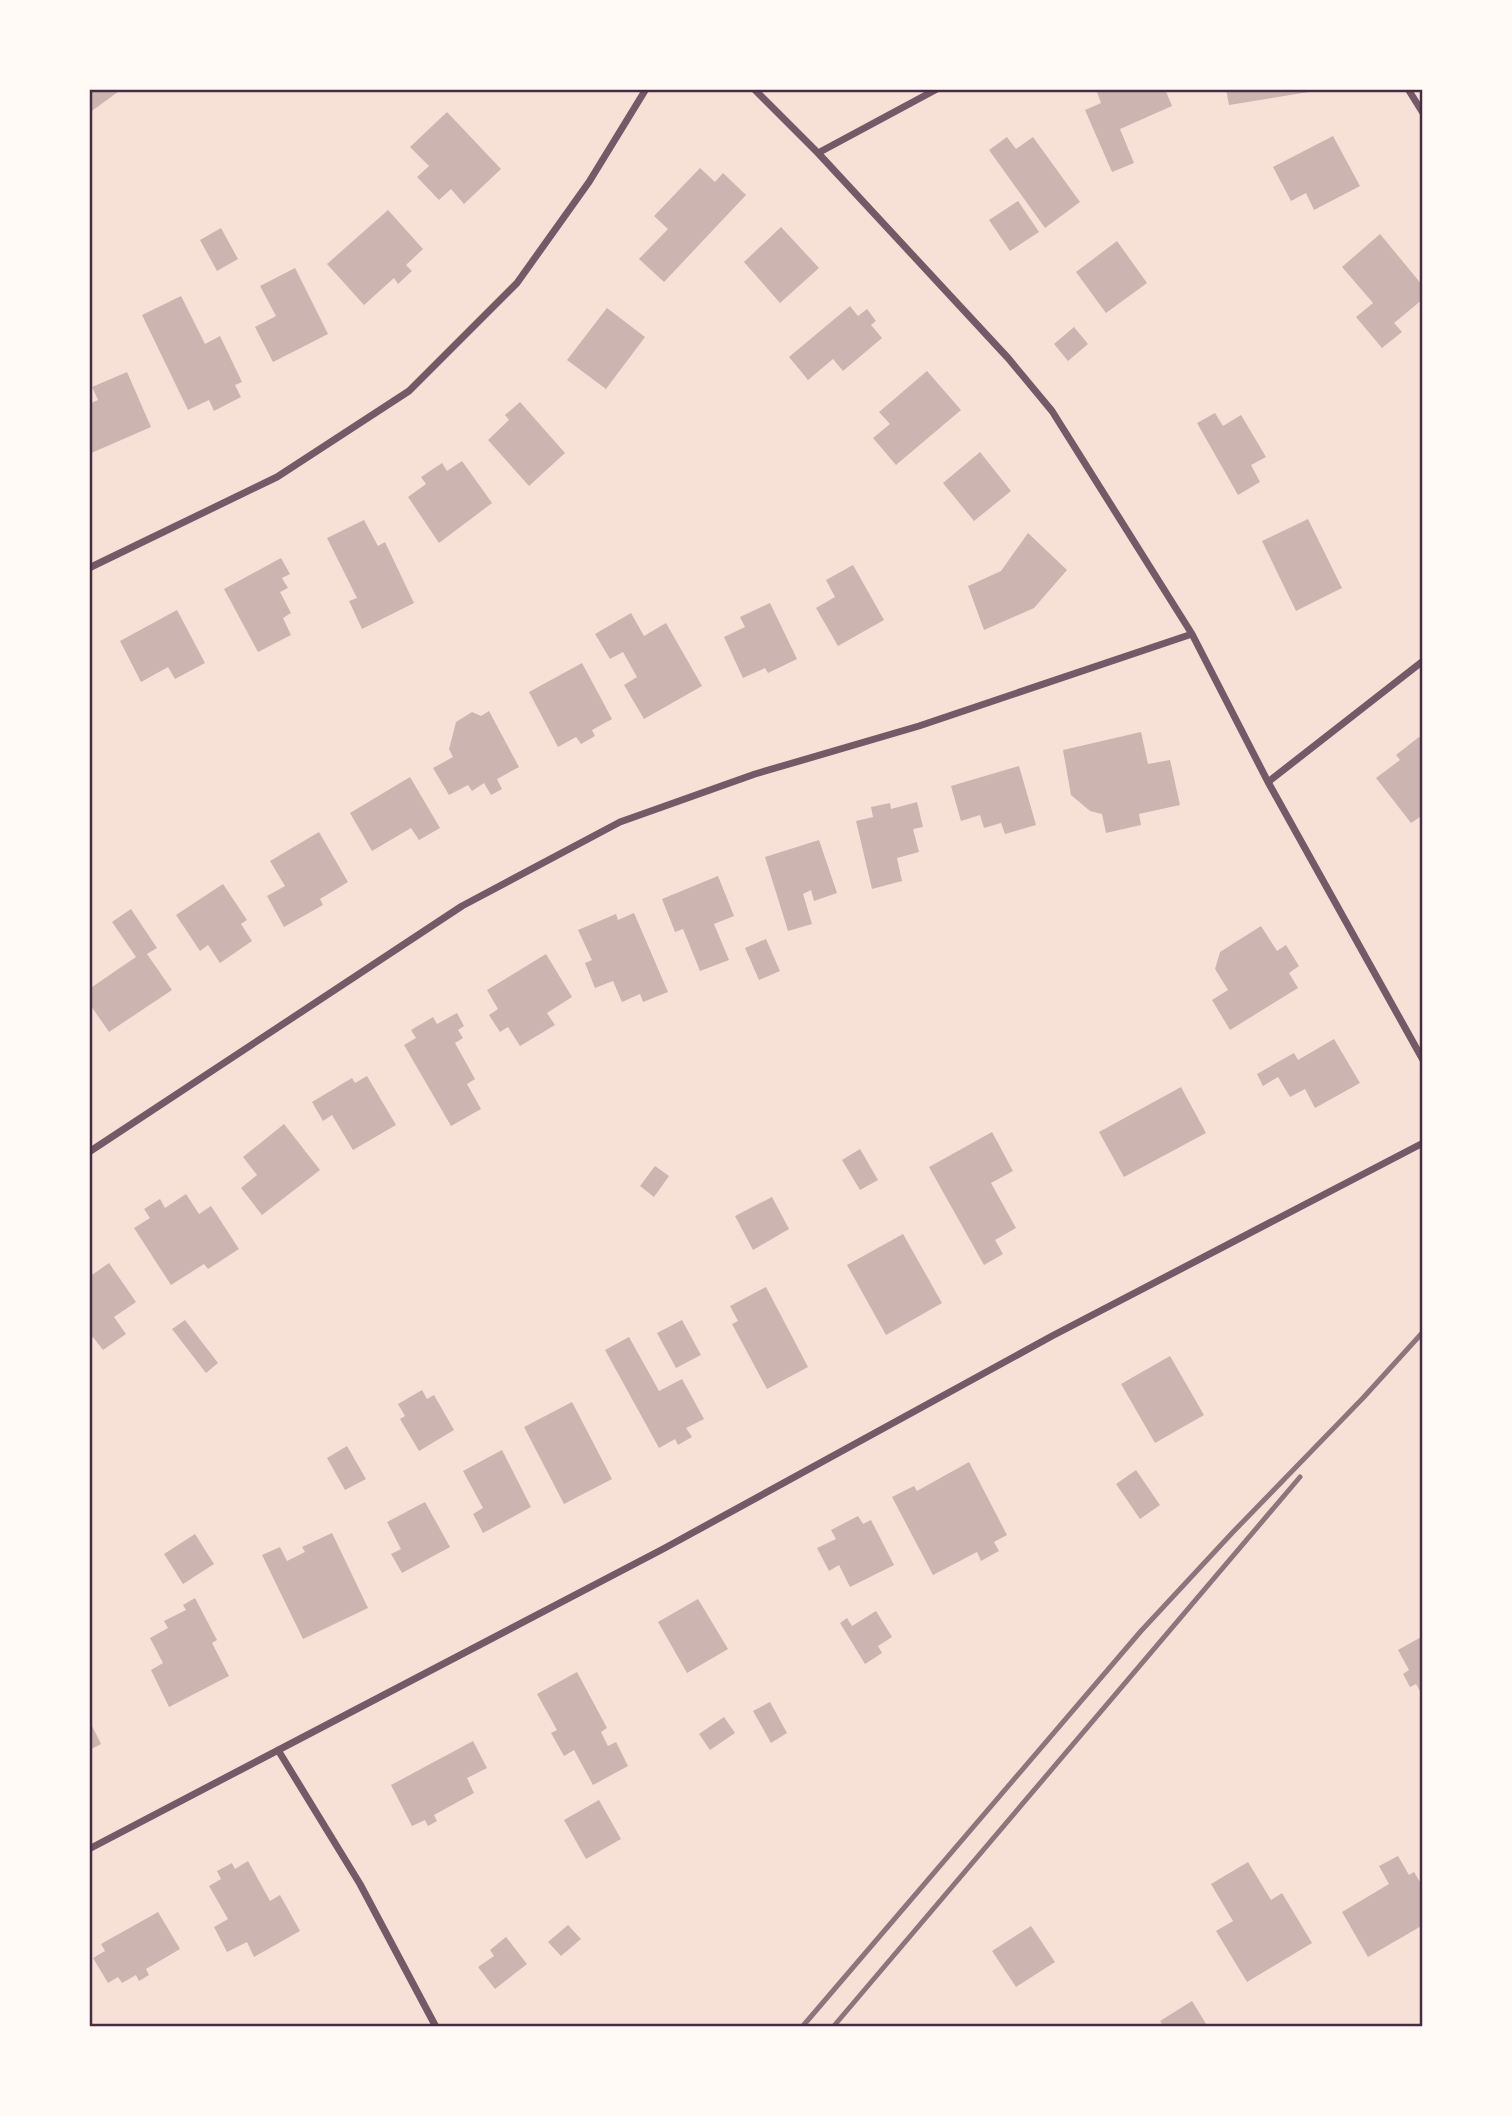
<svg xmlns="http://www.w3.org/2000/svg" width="1512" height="2116" font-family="'IBM Plex Serif',serif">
  <rect width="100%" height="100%" fill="#f7e1d7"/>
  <path fill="#ccb4b1" d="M 89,89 L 122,89 L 89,113 Z
    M 1102,89 L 1165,89 L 1172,106 L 1120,129 L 1134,163 L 1112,172 L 1085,110 L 1101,103 L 1097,92 Z
    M 1226,89 L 1308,89 L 1309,92 L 1229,105 Z
    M 447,112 L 501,169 L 464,204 L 451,189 L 439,200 L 417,177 L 429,166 L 410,147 Z
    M 1333,136 L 1360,186 L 1314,210 L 1306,193 L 1291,201 L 1273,167 Z
    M 1007,137 L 1016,149 L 1033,137 L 1080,202 L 1045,228 L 989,150 Z
    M 700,168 L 715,182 L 723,173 L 746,195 L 664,282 L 639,259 L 668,229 L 654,216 Z
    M 1018,201 L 1039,232 L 1010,251 L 989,220 Z
    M 388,210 L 423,249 L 406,265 L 412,271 L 398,284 L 394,278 L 364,305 L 327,264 Z
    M 781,227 L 819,268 L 780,303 L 744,262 Z
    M 221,228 L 238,259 L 217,271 L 200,240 Z
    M 1380,234 L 1423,286 L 1423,299 L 1394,323 L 1402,332 L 1382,348 L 1356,317 L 1373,303 L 1342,267 Z
    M 1117,241 L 1147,283 L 1106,313 L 1076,272 Z
    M 295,268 L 328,334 L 273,362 L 255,327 L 276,316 L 260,286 Z
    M 181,296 L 205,344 L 220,336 L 242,382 L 235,385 L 241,397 L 214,411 L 209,400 L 188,410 L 142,315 Z
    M 850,306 L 858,316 L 867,309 L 876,321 L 871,325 L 882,338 L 843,371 L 833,359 L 808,380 L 789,357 Z
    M 607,308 L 645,337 L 606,389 L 567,360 Z
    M 1074,327 L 1088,344 L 1068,361 L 1054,344 Z
    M 927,371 L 961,410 L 896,465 L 873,438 L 890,424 L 879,412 Z
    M 127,372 L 151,427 L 89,454 L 89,404 L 98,400 L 92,387 Z
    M 520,402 L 565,453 L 529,486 L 488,440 L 509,420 L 505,415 Z
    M 1215,413 L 1223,426 L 1241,415 L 1266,457 L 1251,465 L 1260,482 L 1238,495 L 1197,423 Z
    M 980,452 L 1011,491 L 974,521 L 943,483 Z
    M 462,461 L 492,503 L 439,543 L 408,497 L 426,484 L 421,477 L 442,463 L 447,471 Z
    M 1308,519 L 1342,588 L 1296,611 L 1262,541 Z
    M 364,520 L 378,546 L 385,542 L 414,603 L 362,629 L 349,601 L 357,598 L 327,538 Z
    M 1028,533 L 1067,570 L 1034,608 L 984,630 L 968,586 L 1001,571 Z
    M 281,558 L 290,574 L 282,578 L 288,588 L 280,592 L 291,613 L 283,618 L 291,635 L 258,652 L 224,589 Z
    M 853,565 L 884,620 L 838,646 L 816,608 L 835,597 L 826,580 Z
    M 770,603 L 797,659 L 768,673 L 765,668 L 743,678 L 724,637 L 745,627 L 740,617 Z
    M 177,610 L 205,663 L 175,679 L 168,667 L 141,682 L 120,641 Z
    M 631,613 L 644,636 L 666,623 L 702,686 L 644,719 L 624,685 L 637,677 L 623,652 L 610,659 L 595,634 Z
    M 582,663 L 612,719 L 592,730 L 595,736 L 581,744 L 576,737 L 558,747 L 529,692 Z
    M 489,711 L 519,767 L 497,779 L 502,789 L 491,795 L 484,783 L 472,791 L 468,785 L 449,795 L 433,768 L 453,757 L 449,749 L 456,722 L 472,712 L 481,716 Z
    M 1141,732 L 1148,764 L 1170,760 L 1180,805 L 1139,814 L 1141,825 L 1106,833 L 1102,814 L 1090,811 L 1071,795 L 1063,750 Z
    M 1419,737 L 1423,742 L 1423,815 L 1411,823 L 1376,778 L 1400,760 L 1396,755 Z
    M 1019,766 L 1036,825 L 1005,834 L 1001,823 L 984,828 L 980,815 L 961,821 L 951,786 Z
    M 410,777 L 440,828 L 419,840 L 411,828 L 372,851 L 350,813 Z
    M 917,802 L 923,827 L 913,829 L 919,852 L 897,858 L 902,881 L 872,889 L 856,821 L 873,817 L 871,807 L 890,803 L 891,809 Z
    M 319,832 L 348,882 L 320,899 L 323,905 L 284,927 L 267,896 L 285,886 L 270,861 Z
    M 819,840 L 837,893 L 814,901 L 811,890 L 803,894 L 812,924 L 788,931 L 765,857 Z
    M 718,876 L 734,916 L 714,924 L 729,960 L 700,971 L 683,929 L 675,932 L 662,899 Z
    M 223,884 L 247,920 L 241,924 L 252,941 L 220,963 L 208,945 L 200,951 L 176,915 Z
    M 131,909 L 157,948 L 147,954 L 172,990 L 109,1032 L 89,1003 L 89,989 L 136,957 L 112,922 Z
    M 634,913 L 668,992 L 643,1002 L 640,994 L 622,1002 L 613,981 L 595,988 L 585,963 L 592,960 L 578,930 L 616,914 L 618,920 Z
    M 1261,926 L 1277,951 L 1286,945 L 1299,966 L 1289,973 L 1298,988 L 1230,1030 L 1212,1000 L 1228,990 L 1215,969 L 1220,952 Z
    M 766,939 L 780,971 L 759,980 L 745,948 Z
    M 546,954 L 572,997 L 547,1013 L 555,1025 L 520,1046 L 508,1027 L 500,1032 L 489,1015 L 498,1009 L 487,990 Z
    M 457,1013 L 464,1026 L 458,1030 L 463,1038 L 455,1043 L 475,1079 L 467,1084 L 481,1109 L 451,1126 L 404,1045 L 416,1038 L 411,1030 L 433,1017 L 437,1024 Z
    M 1334,1039 L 1360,1083 L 1315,1108 L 1305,1089 L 1290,1097 L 1278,1077 L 1263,1086 L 1257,1074 L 1294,1053 L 1298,1060 Z
    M 367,1076 L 396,1125 L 353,1150 L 332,1115 L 323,1121 L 312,1102 L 352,1078 L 355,1083 Z
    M 1181,1087 L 1206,1133 L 1124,1177 L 1099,1132 Z
    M 284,1124 L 320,1170 L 262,1215 L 241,1188 L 257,1175 L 243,1157 Z
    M 992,1132 L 1013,1171 L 991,1183 L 1016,1228 L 995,1240 L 1003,1254 L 984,1265 L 929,1167 Z
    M 860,1149 L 878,1180 L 860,1190 L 842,1160 Z
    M 655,1166 L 669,1176 L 654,1197 L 640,1186 Z
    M 186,1194 L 199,1214 L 211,1206 L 239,1249 L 208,1269 L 204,1264 L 171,1285 L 134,1228 L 150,1218 L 144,1209 L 160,1199 L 165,1208 Z
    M 772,1197 L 789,1229 L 753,1250 L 735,1216 Z
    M 903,1234 L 942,1303 L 886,1335 L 847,1265 Z
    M 109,1263 L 136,1302 L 114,1317 L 126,1334 L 103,1350 L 93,1337 L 89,1340 L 89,1277 Z
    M 766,1287 L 808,1367 L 767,1389 L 732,1324 L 738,1321 L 730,1306 Z
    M 185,1320 L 218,1363 L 206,1373 L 172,1329 Z
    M 682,1320 L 701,1355 L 676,1368 L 657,1333 Z
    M 629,1337 L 659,1391 L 682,1379 L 704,1419 L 686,1428 L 692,1437 L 678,1445 L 675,1439 L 659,1448 L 605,1350 Z
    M 1170,1356 L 1204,1415 L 1155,1443 L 1121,1384 Z
    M 422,1390 L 427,1399 L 434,1395 L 454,1430 L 419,1451 L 400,1419 L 405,1416 L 398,1404 Z
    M 572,1402 L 612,1479 L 564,1504 L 524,1427 Z
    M 347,1446 L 366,1479 L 345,1490 L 327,1458 Z
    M 502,1450 L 531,1507 L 483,1533 L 473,1514 L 483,1508 L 463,1471 Z
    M 969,1462 L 1007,1535 L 994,1542 L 999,1551 L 981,1561 L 977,1552 L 933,1575 L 892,1497 L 914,1486 L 917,1491 Z
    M 1136,1470 L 1160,1505 L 1140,1519 L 1116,1484 Z
    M 425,1502 L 450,1547 L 402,1573 L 391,1554 L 401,1549 L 387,1522 Z
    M 858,1516 L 863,1524 L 871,1520 L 894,1565 L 850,1587 L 839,1565 L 829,1571 L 817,1548 L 836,1539 L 831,1530 Z
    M 332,1533 L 368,1608 L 303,1639 L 262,1555 L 280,1547 L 287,1561 L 305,1552 L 302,1547 Z
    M 195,1534 L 214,1564 L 183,1584 L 164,1554 Z
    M 195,1598 L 217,1640 L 212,1643 L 229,1676 L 169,1707 L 151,1670 L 163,1663 L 150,1638 L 168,1628 L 164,1621 L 186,1610 L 183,1605 Z
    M 698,1599 L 728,1649 L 687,1673 L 658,1622 Z
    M 876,1611 L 892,1637 L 878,1646 L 882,1653 L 865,1664 L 840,1623 L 847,1618 L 852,1626 Z
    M 1423,1636 L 1423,1696 L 1416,1684 L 1410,1687 L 1403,1674 L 1409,1670 L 1398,1650 Z
    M 577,1672 L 607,1728 L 601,1732 L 608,1746 L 616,1742 L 628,1766 L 593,1785 L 574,1750 L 564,1756 L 551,1733 L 557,1730 L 537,1694 Z
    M 770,1702 L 787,1733 L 771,1743 L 753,1711 Z
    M 724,1717 L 735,1733 L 710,1750 L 699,1734 Z
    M 89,1720 L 101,1744 L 89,1750 Z
    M 473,1741 L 487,1768 L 467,1778 L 474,1793 L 434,1815 L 437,1821 L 428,1826 L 425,1820 L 412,1826 L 391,1785 Z
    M 599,1800 L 621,1839 L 586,1859 L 564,1820 Z
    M 1398,1856 L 1409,1875 L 1414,1872 L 1423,1887 L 1423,1925 L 1368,1957 L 1342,1912 L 1389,1884 L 1379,1866 Z
    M 248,1861 L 270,1901 L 280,1895 L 300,1931 L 254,1957 L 247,1942 L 227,1952 L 214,1927 L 228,1919 L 209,1886 L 221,1879 L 217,1871 L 232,1863 L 235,1869 Z
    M 1248,1862 L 1271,1900 L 1282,1893 L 1312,1943 L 1247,1982 L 1216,1931 L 1233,1921 L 1211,1884 Z
    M 158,1912 L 180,1949 L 146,1969 L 149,1975 L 139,1981 L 136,1975 L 122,1983 L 118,1977 L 108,1983 L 93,1958 L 105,1951 L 101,1944 Z
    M 568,1925 L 581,1939 L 561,1956 L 548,1942 Z
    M 1031,1926 L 1055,1962 L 1016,1987 L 992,1951 Z
    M 506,1937 L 527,1964 L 495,1989 L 478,1967 L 494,1956 L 490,1950 Z
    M 1192,2001 L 1208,2027 L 1164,2027 L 1160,2021 Z"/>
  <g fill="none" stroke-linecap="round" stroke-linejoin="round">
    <path stroke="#755966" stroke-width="7" d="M 754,89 L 818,153 L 1008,358 L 1052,411 L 1192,634 L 1268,782 L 1423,1060
      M 1408,89 L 1423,113
      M 818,153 L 937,89
      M 89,568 L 277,477 L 409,391 L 517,283 L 589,182 L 646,89
      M 1268,782 L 1423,661
      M 89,1152 L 462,906 L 620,822 L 755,774 L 919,726 L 1192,634
      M 278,1750 L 360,1884 L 436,2027
      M 89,1849 L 663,1549 L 1052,1336 L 1423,1143"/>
    <path stroke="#8f747c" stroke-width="5" d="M 802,2027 L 1141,1631 L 1233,1532 L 1363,1398 L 1423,1332
      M 833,2027 L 1300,1477"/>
  </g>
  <rect width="1512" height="2116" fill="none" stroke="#fffaf5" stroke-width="182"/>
  <rect x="91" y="91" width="1330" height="1934" fill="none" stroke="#4a2c40" stroke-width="2.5"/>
</svg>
